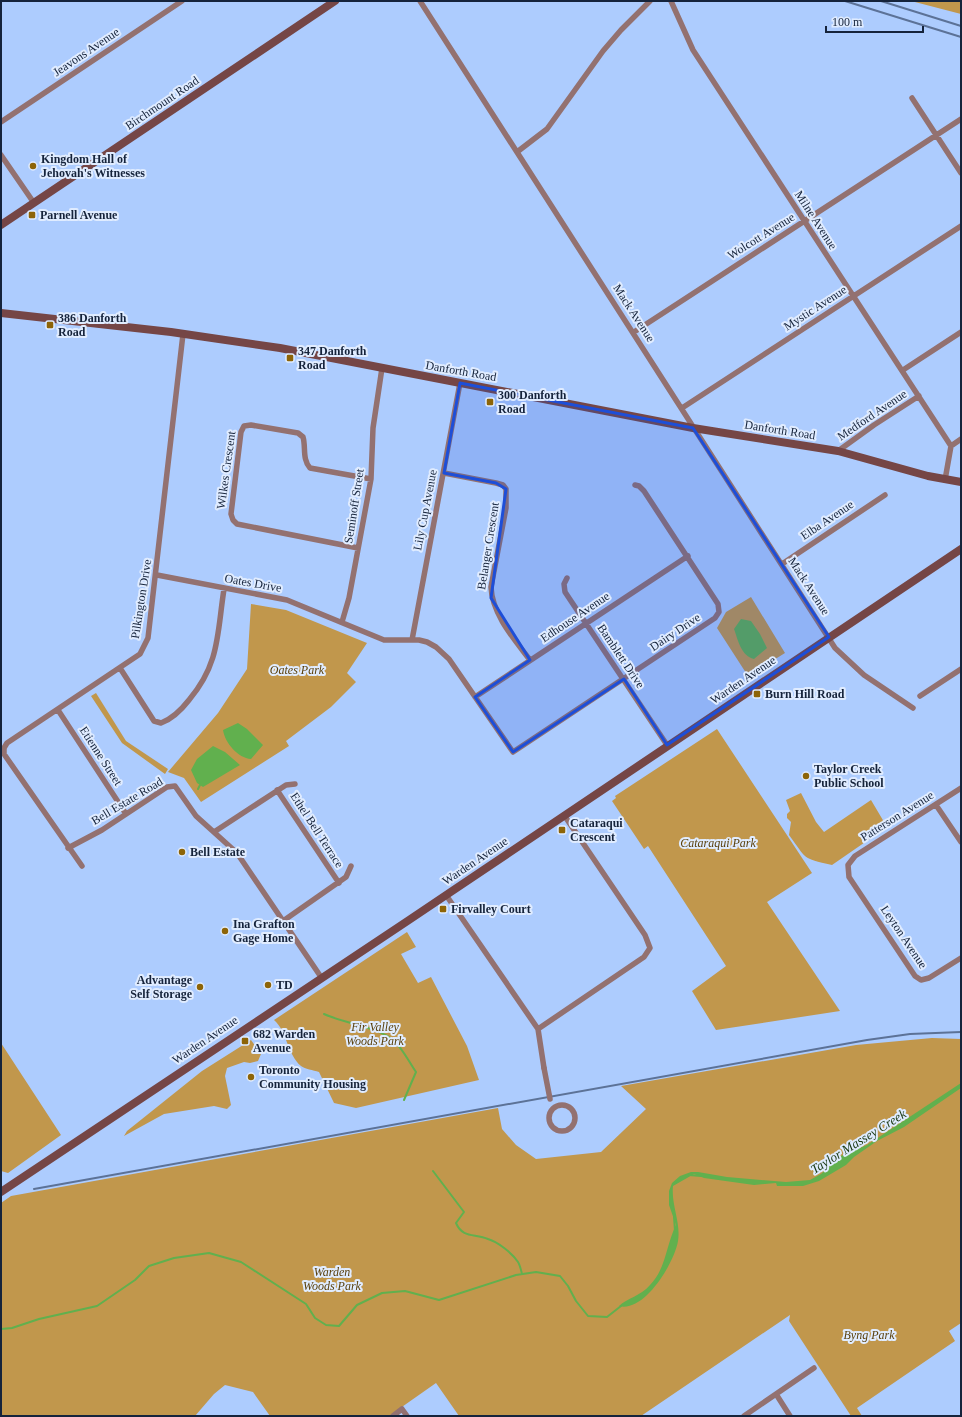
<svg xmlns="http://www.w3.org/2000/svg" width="962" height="1417" font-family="Georgia,serif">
  <rect width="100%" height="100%" fill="#adccfe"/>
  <path fill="#c1974c" d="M 911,1 L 961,1 L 961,14 Z
    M 751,597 L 785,653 L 748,676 L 717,628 L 726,612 Z
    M 251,604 L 286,610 L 367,643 L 347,673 L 356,682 L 331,707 L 286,741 L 289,746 L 201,802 L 184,778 L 168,772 L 218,713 L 247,669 Z
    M 96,693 L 126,741 L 168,769 L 165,774 L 122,743 L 91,696 Z
    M 717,729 L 812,873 L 767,902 L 840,1011 L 716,1030 L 692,991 L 726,966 L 648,846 L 644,849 L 612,801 L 616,798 L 615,796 Z
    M 801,793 L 816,822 L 824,832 L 871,800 L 887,827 L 832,865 C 801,858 807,859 789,835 L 791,822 L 787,818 L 787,814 L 790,811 L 786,800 Z
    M 407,932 L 416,947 L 401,954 L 418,983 L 431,977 L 467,1046 L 479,1080 L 356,1108 L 334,1103 L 319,1072 C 313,1070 305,1069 301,1066 C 287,1054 287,1031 274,1020 Z
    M 932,1038 L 961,1039 L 961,1323 L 949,1331 L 955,1341 L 857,1408 L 862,1416 L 851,1416 L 789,1321 L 790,1315 L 641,1416 L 459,1416 L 436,1383 L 389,1416 L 270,1416 L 253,1392 L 225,1385 L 214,1394 L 195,1416 L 1,1416 L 1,1203 L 11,1196 L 498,1108 L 502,1129 L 516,1145 L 536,1159 L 601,1152 L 646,1109 L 621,1086 L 856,1045 Z
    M 251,1040 L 261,1054 L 258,1061 L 250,1063 L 244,1062 L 227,1068 L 225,1076 L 231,1105 L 227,1109 L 214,1106 L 164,1114 L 124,1136 L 127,1131 L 202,1071 Z
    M 1,1043 L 61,1135 L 8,1173 L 1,1171 Z"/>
  <path fill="#61b04e" d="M 741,619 L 751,621 L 760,634 L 767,648 L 754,659 C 741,656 738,640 734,629 Z
    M 238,723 L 247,729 L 263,745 L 251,759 C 238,758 225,743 223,730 Z
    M 213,746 L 225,752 L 240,765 L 203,787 L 197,783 L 191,770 L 197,759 Z
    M 961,1083 L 961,1088 L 904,1127 L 877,1141 L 854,1157 L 846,1165 L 819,1181 L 803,1186 L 777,1186 L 776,1183 L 754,1185 L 704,1178 L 694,1174 L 673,1186 C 671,1205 681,1222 678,1241 C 675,1261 645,1313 619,1306 C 627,1298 641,1296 650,1285 C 666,1269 666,1245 676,1225 L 669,1205 L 669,1191 L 672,1183 L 680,1176 L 691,1172 L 698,1172 L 727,1177 L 786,1182 L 810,1180 L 821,1174 L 841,1156 L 867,1145 Z"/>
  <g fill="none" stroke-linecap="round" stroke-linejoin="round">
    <path stroke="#61b04e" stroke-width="2" d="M 198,789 L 200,785
      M 324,1014 C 343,1023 381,1028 394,1041 C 403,1049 409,1062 416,1072 L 404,1100
      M 433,1171 L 464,1212 L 456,1223 C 463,1239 475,1233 488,1239 C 498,1242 512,1253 518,1262 C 520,1265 521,1270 522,1274
      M 689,1175 L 701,1176
      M 674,1217 L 675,1231
      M 1,1329 L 12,1328 L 39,1319 L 97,1306 L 135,1280 L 149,1266 L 174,1258 L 209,1253 L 241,1262 L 306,1304 L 315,1318 L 326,1325 L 339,1326 L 357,1305 L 382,1293 L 405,1291 L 439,1300 L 516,1275 L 536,1272 L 560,1276 L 568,1286 L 576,1301 L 588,1316 L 607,1317 L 621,1306"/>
    <path stroke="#937170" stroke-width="5.5" d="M 420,1 L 835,648 L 864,675 L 913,708
      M 671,1 L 693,50 L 951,446
      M 912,98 L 961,173
      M 1,122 L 182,1
      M 517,152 L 547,129 L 603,51 L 621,30 L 650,1
      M 1,155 L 34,203
      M 634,332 L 961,119
      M 903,370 L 961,332
      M 682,408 L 961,226
      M 838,451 L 874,425 L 919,396
      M 444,473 L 496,483 L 503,485 L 506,489 L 506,508 L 491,587 C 492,614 514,639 530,660
      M 945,480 L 951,446 L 961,439
      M 358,548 L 237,524 L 233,520 L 231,514 L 241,432 L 244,426 L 251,425 L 298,433 L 303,437 C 306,447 302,459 310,468 L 371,479
      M 782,564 L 885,495
      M 157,575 L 287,600 L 384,640 L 419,640 L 427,642 L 436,647 L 449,659 L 513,752 L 715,618 L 719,612 L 718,604 L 644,491 L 639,486 L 635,485
      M 567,578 L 564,584 L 565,592 L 667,745
      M 342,622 L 349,598 L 371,479 L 373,428 L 382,368
      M 412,640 L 460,383
      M 120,668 L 154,721 L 161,723 C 172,719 182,709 189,700 C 220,663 217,634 224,589
      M 920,696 L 961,669
      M 475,697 L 688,556
      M 58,710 L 126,814
      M 961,788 L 855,856 L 848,865 L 849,877 L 915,976 L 921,980 L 929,978 L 961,958
      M 277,790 L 339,883
      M 936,805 L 961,842
      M 214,832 L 286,785 L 295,784
      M 68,848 L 102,830 L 167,787 L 175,786 L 196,816 L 237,853 L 321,977
      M 82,866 L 4,754 L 4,748 L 7,743 L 140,654 L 148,638 L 183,334
      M 446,895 L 538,1029 L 544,1068
      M 283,921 L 346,877 L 351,866
      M 538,1029 L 644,957 L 650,948 L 645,935 L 564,815
      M549 1118a13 13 0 1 1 26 0a13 13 0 1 1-26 0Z
      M 776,1394 L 790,1416
      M 393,1416 L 402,1409 L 407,1416
      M 744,1416 L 814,1368"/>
    <path stroke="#754646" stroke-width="8" d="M 1,225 L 335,1
      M 1,313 L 171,332 L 280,348 L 693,428 L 838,451 L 928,476 L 961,482
      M 1,1192 L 409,920 L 961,549"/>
    <path stroke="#5c7297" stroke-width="2" d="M 845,1 L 961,37
      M 881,1 L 961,26
      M 34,1189 L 867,1040 L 910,1034 L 961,1032"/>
    <path stroke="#937170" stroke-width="5.5" d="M 544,1068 L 550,1099"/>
  </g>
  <path fill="#1d4ed8" fill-opacity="0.2" stroke="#1d4ed8" stroke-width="3" stroke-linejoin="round" d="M 460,383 L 693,428 L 829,637 L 667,745 L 624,679 L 513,752 L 475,697 L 530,660 L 491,598 L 506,489 L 496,483 L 444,473 Z"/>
  <g fill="#8d6407" stroke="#e0ecff" stroke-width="1.5">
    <circle cx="33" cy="166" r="4"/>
    <rect x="28" y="211" width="8" height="8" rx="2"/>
    <rect x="46" y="321" width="8" height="8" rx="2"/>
    <rect x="286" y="354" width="8" height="8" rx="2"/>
    <rect x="486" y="398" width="8" height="8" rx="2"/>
    <rect x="753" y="690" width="8" height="8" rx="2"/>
    <circle cx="806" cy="776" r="4"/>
    <rect x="558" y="826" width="8" height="8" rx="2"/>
    <circle cx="182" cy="852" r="4"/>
    <rect x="439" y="905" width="8" height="8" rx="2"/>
    <circle cx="225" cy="931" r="4"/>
    <circle cx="268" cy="985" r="4"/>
    <circle cx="200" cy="987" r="4"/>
    <rect x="241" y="1037" width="8" height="8" rx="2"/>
    <circle cx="251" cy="1077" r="4"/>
  </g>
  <g text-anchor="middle" stroke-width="4" stroke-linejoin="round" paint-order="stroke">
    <g font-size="12" fill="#15233b" stroke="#e0ecff">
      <text transform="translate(86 52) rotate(-34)" y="4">Jeavons Avenue</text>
      <text transform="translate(162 103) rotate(-34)" y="4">Birchmount Road</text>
      <text transform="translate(816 220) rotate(57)" y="4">Milne Avenue</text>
      <text transform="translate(761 236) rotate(-32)" y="4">Wolcott Avenue</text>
      <text transform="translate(815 308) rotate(-33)" y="4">Mystic Avenue</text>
      <text transform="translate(634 313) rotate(57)" y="4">Mack Avenue</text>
      <text transform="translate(461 371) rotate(10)" y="4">Danforth Road</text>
      <text transform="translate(872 415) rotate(-34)" y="4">Medford Avenue</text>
      <text transform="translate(780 430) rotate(9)" y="4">Danforth Road</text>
      <text transform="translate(226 470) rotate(-82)" y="4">Wilkes Crescent</text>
      <text transform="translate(354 506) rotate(-81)" y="4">Seminoff Street</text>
      <text transform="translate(425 510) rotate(-79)" y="4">Lily Cup Avenue</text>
      <text transform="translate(827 520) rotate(-34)" y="4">Elba Avenue</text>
      <text transform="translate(488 546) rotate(-81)" y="4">Belanger Crescent</text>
      <text transform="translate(253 583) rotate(10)" y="4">Oates Drive</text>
      <text transform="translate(809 586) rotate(57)" y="4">Mack Avenue</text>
      <text transform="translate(141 599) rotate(-81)" y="4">Pilkington Drive</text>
      <text transform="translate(575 617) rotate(-34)" y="4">Edhouse Avenue</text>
      <text transform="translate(675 632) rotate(-34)" y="4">Dairy Drive</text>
      <text transform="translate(621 656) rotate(56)" y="4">Bamblett Drive</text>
      <text transform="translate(743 680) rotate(-34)" y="4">Warden Avenue</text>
      <text transform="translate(101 756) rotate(57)" y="4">Etienne Street</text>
      <text transform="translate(127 801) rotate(-31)" y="4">Bell Estate Road</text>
      <text transform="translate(897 816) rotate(-32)" y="4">Patterson Avenue</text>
      <text transform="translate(317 830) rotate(57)" y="4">Ethel Bell Terrace</text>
      <text transform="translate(475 861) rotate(-34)" y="4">Warden Avenue</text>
      <text transform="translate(904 937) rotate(56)" y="4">Leyton Avenue</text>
      <text transform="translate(205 1040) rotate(-34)" y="4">Warden Avenue</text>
    </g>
    <g font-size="12" font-weight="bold" fill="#15233b" stroke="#e0ecff" text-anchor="start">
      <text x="41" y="163">Kingdom Hall of<tspan x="41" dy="14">Jehovah's Witnesses</tspan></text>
      <text x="40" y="219">Parnell Avenue</text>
      <text x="58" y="322">386 Danforth<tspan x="58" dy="14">Road</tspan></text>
      <text x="298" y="355">347 Danforth<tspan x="298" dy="14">Road</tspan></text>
      <text x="498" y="399">300 Danforth<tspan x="498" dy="14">Road</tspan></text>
      <text x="765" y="698">Burn Hill Road</text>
      <text x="814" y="773">Taylor Creek<tspan x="814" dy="14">Public School</tspan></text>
      <text x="570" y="827">Cataraqui<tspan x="570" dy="14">Crescent</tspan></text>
      <text x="190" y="856">Bell Estate</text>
      <text x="451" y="913">Firvalley Court</text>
      <text x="233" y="928">Ina Grafton<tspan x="233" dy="14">Gage Home</tspan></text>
      <text x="192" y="984" text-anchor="end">Advantage<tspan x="192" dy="14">Self Storage</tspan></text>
      <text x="276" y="989">TD</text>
      <text x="253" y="1038">682 Warden<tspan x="253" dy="14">Avenue</tspan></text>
      <text x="259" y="1074">Toronto<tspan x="259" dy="14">Community Housing</tspan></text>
    </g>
    <g font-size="12" font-style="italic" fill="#593f0a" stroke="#e0ecff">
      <text x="297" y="674">Oates Park</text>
      <text x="718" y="847">Cataraqui Park</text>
      <text x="375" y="1031">Fir Valley<tspan x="375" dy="14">Woods Park</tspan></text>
      <text x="332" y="1276">Warden<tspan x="332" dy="14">Woods Park</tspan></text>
      <text x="869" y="1339">Byng Park</text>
    </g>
    <g font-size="13" font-style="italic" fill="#193811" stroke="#e0ecff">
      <text transform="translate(858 1141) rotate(-32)" y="5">Taylor Massey Creek</text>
    </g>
  </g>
  <rect width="962" height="1417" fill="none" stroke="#15233b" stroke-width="4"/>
  <path d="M826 26v6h97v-6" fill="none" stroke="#15233b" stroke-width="2"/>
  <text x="832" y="26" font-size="12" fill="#15233b" stroke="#e0ecff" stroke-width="3" paint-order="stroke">100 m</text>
</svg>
